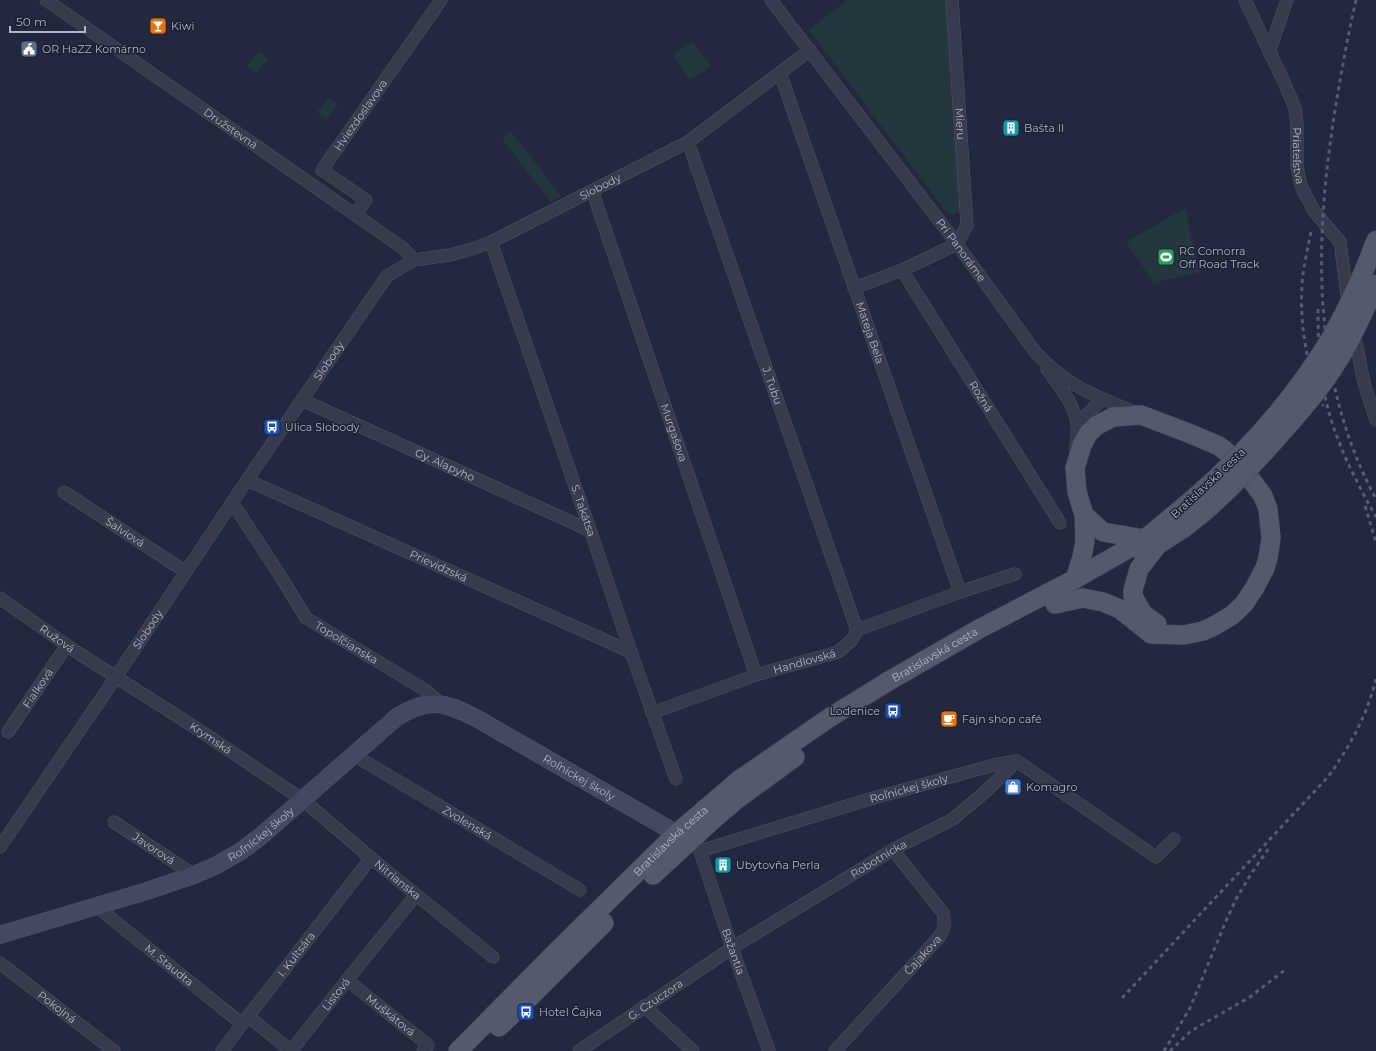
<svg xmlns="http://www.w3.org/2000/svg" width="1376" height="1051" font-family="Montserrat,sans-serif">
  <rect width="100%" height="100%" fill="#22283d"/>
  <path fill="#24363e" d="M 847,0 L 948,0 L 960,202 L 959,211 L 954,215 L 947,213 L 809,30 Z
    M 693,41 L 711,66 L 690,80 L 673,55 Z
    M 259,51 L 268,59 L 257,73 L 247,66 Z
    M 328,98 L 338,105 L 326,120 L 317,112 Z
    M 510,130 L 561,196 L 551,202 L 502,139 Z
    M 1185,208 L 1200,272 L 1154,283 L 1126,242 Z"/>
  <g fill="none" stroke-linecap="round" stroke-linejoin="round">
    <g stroke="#515668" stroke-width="13">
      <g id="minor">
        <path id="s1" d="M 46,0 L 390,239 L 403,248 L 414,260"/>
        <path id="s2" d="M 771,0 L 957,244 L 1036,353 C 1046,363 1057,373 1069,381 C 1089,395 1114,403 1136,413"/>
        <path id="s3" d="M 952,0 L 967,225 L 957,244"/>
        <path id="s4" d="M 1245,0 L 1284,82 L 1295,108 L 1297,125 L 1297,167 L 1301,186 L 1314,211 L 1340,242 L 1348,302"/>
        <path d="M 1269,52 L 1287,0"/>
        <path id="s5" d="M 780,73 L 960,592"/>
        <path id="s6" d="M 688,142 L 857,630"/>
        <path id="s7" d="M 593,190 L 595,199 L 756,675"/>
        <path id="s8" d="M 355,215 L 366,200 L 322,170 L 441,0"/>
        <path id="s9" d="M 491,242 L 594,541 L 631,652 L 676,779"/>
        <path id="s10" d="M 902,270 L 1060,523"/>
        <path d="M 854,288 L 902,270 L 957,244"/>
        <path d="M 1354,332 L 1364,383 L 1376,420"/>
        <path d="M 1047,369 C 1058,384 1076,406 1077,425 C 1078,433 1076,442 1076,450"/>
        <path id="s11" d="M 302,400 L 589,530"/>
        <path d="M 1078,424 L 1102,399"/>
        <path id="s12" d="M 247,480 L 631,652"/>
        <path id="s13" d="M 64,492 L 186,572"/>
        <path id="s14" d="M 232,502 L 281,577 L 306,618 L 425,690 L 441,704"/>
        <path id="s15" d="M 0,598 L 72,649 L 196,728 L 303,800 L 371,858 L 493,957"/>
        <path id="s16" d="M 652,713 L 756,675 L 838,652 L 852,640 L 857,630 L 960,592 L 1015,574"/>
        <path id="s17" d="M 8,732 L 67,645"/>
        <path id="s18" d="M 354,755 L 580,890"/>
        <path id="s19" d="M 114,822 L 194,875"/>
        <path id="s20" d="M 0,847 L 116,677 L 247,480 L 387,276 L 414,260 L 450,255 L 469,250 L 491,242 L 688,142 L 810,50"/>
        <path id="s21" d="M 700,851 L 870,799 L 994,765 L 1017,761 L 1156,857 L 1174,839"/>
        <path id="s22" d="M 700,851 L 732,948 L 769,1051"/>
        <path id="s23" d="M 96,906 L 242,1024"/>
        <path id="s24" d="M 0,963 L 114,1051"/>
        <path id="s25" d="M 347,980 L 428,1045 L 423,1051"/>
        <path d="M 644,1006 L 693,1051"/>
        <path id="s26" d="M 248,1016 L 291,1051 L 347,980 L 416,895"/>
        <path id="s27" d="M 222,1051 L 242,1024 L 371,858"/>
        <path id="s28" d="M 579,1051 L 732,948 L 894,849 L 953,819 L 985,792 L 1017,761"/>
        <path id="s29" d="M 835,1051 L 940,936 C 945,928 945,923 943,913 L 901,860 L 894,849"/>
      </g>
    </g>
    <g stroke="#515668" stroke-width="18">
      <g id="secondary">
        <path id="s30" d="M 0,935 L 147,891 L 194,875 L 215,866 L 241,851 L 261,836 L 397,717 C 429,697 444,702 476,718 L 667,828 L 687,842"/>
      </g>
    </g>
    <g stroke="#3f4456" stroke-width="20">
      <g id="primary">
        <path d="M 1084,515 L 1103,532 L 1145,539"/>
        <path d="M 1156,547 L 1139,569 L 1133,590 L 1133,596 L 1143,614 L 1157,624"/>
        <path d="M 1143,554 L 1181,530 L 1204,512"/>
        <path d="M 1055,604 L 1083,598 L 1103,602 L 1120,609 L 1151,634 L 1184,635 L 1203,631 L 1212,627 L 1231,616 L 1244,604 L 1255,587 L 1265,568 L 1268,558 L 1271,538 L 1268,509 L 1263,496 L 1244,470 L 1229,454 L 1219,446 L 1191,434 L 1141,415 L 1113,417 L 1096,426 L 1088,434 L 1082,445 L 1075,468 L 1077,492 L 1084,515 L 1085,541 L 1082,557 L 1075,579"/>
        <path d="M 653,875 L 715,818 L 736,800 L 795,757"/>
        <path d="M 499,1027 L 522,1005 L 604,923"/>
        <path id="s31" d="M 458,1051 L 556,952 L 676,834 L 739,780 L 829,718 L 887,682 L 979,629 L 1075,579 L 1145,539 L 1193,499"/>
      </g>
    </g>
    <use href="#minor" stroke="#363b4d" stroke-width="12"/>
    <use href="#secondary" stroke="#434961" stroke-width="17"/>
    <use href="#primary" stroke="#545a6d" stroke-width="19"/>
    <path stroke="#575e75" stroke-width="3" stroke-dasharray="4 4" stroke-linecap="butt" d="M 1356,0 C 1348,34 1342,69 1336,104 C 1314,238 1310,376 1376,499
      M 1311,232 C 1308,246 1305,260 1303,274 C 1298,318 1306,366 1323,406
      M 1318,309 C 1318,336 1319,365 1324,391 C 1332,435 1354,478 1376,517
      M 1365,506 L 1376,542
      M 1122,998 L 1327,778 C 1349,748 1367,716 1376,679
      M 1164,1051 L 1190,1008 L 1226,921 L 1236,899 L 1251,874 L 1269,848
      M 1170,1051 L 1191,1031 L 1250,997 L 1286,969"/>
    <g stroke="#3f4456" stroke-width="20" stroke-linecap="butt">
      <path id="primary-bridge" d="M 1193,499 C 1246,453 1295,398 1332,336 C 1349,306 1364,273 1376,240
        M 1204,512 C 1231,489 1254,464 1277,438 C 1303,409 1329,379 1347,345 C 1358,325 1367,305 1376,284"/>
    </g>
    <use href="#primary-bridge" stroke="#545a6d" stroke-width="19"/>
  </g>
  <defs>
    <g id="bar-square" transform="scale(0.9)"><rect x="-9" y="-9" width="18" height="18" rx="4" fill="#e8710a" stroke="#1b2032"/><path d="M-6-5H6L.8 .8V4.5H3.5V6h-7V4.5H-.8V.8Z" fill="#fff"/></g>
    <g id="civic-square" transform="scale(0.9)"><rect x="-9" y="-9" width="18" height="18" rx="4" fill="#5c6f8a" stroke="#1b2032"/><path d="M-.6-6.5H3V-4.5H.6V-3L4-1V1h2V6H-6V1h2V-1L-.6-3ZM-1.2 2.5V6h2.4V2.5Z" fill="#fff"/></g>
    <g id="building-square" transform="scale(0.9)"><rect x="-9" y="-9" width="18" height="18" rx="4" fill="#0f9aa8" stroke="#1b2032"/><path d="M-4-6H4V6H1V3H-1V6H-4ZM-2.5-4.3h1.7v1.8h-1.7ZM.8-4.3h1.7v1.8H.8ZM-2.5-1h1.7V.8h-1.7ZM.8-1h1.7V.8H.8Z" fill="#fff"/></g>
    <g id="stadium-square" transform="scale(0.9)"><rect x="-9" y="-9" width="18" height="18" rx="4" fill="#2e9e5b" stroke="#1b2032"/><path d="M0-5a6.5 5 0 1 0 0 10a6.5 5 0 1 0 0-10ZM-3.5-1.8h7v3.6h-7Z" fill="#fff"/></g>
    <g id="bus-square" transform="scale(0.9)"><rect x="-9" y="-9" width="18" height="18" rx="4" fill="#1a4fb4" stroke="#1b2032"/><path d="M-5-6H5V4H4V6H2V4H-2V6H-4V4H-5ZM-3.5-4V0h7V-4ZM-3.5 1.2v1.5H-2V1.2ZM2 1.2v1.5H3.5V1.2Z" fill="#fff"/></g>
    <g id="cafe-square" transform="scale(0.9)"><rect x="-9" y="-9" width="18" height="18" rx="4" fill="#e8710a" stroke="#1b2032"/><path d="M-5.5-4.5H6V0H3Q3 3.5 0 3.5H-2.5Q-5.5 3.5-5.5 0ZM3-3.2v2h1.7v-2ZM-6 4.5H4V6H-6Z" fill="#fff"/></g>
    <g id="shop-square" transform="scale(0.9)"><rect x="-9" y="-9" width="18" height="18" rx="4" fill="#3f7fe0" stroke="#1b2032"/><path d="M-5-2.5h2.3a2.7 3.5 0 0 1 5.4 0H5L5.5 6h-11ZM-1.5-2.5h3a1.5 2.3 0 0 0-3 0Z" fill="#fff"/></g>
  </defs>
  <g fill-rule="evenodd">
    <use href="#bar-square" x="158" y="26"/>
    <use href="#civic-square" x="29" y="49"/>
    <use href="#building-square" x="1011" y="128"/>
    <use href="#stadium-square" x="1166" y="257"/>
    <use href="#bus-square" x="272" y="427"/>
    <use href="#bus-square" x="893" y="711"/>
    <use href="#cafe-square" x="949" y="719"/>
    <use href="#shop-square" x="1013" y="787"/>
    <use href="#building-square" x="723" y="865"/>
    <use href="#bus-square" x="526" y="1012"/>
  </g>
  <g text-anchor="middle" stroke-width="3" stroke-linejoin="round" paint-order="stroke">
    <g font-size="11" fill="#b1b6c9" stroke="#1b2032" text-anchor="start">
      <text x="171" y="30">Kiwi</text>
      <text x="42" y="53">OR HaZZ Komárno</text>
      <text x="1024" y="132">Bašta II</text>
      <text x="1179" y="255">RC Comorra<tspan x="1179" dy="13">Off Road Track</tspan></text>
      <text x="285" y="431">Ulica Slobody</text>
      <text x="880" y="715" text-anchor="end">Lodenice</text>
      <text x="962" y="723">Fajn shop café</text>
      <text x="1026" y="791">Komagro</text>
      <text x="736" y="869">Ubytovňa Perla</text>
      <text x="539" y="1016">Hotel Čajka</text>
    </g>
    <g font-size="11" fill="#b1b6c9" stroke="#1b2032">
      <text dy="4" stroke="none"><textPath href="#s8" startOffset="139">Hviezdoslavova</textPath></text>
      <text dy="4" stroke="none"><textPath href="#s3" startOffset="124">Mieru</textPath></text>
      <text dy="4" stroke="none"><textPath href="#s1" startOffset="225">Družstevná</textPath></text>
      <text dy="4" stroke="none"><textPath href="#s4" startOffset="167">Priateľstva</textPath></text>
      <text dy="4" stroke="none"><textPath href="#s20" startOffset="923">Slobody</textPath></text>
      <text dy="4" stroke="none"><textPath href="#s2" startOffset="314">Pri Panoráme</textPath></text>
      <text dy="4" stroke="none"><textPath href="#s5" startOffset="275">Mateja Bela</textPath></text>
      <text dy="4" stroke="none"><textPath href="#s20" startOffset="587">Slobody</textPath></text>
      <text dy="4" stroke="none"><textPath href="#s6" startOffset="258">J. Tubu</textPath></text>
      <text dy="4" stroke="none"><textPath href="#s10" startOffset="149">Rožná</textPath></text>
      <text dy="4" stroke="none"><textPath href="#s7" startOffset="256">Murgašova</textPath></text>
      <text dy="4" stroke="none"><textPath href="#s11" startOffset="157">Gy. Alapyho</textPath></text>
      <text transform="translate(1208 483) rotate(-43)" y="4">Bratislavská cesta</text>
      <text dy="4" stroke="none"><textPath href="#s9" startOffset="284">S. Takátsa</textPath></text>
      <text dy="4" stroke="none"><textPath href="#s13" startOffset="73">Šalviová</textPath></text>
      <text dy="4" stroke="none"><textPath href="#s12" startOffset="210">Prievidzská</textPath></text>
      <text dy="4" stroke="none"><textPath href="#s20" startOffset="263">Slobody</textPath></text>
      <text dy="4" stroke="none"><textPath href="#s15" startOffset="70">Ružová</textPath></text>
      <text dy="4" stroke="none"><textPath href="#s14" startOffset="185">Topoľčianska</textPath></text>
      <text dy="4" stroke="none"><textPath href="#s31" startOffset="623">Bratislavská cesta</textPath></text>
      <text dy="4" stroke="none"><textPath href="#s16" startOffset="161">Handlovská</textPath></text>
      <text dy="4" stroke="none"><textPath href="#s17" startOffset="53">Fialková</textPath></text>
      <text dy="4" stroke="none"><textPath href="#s15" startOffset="253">Krymská</textPath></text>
      <text dy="4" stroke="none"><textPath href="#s30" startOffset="665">Roľníckej školy</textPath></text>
      <text dy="4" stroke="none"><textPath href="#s21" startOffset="218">Roľníckej školy</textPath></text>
      <text dy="4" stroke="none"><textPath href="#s18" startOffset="132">Zvolenská</textPath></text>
      <text dy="4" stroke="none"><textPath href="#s30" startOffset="282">Roľníckej školy</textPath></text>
      <text dy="4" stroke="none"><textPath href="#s31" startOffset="299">Bratislavská cesta</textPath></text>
      <text dy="4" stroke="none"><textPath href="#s19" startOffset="48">Javorová</textPath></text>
      <text dy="4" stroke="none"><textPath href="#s28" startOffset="356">Robotnícka</textPath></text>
      <text dy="4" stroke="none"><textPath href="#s15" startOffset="488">Nitrianska</textPath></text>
      <text dy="4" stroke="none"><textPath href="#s22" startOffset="106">Bažantia</textPath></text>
      <text dy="4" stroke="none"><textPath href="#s27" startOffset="122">I. Kultsára</textPath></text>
      <text dy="4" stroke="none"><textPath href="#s29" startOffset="130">Čajakova</textPath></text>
      <text dy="4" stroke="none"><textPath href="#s23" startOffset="94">M. Staudta</textPath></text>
      <text dy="4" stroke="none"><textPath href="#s26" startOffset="128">Listová</textPath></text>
      <text dy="4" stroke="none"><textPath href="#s28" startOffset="92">G. Czuczora</textPath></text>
      <text dy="4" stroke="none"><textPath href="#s24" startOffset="72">Pokojná</textPath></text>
      <text dy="4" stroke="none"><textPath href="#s25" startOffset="56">Muškátová</textPath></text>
    </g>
  </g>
  <path d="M10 26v6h75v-6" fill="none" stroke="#b1b6c9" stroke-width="2"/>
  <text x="16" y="26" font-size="12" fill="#b1b6c9" stroke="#1b2032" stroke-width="3" paint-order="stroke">50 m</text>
</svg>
